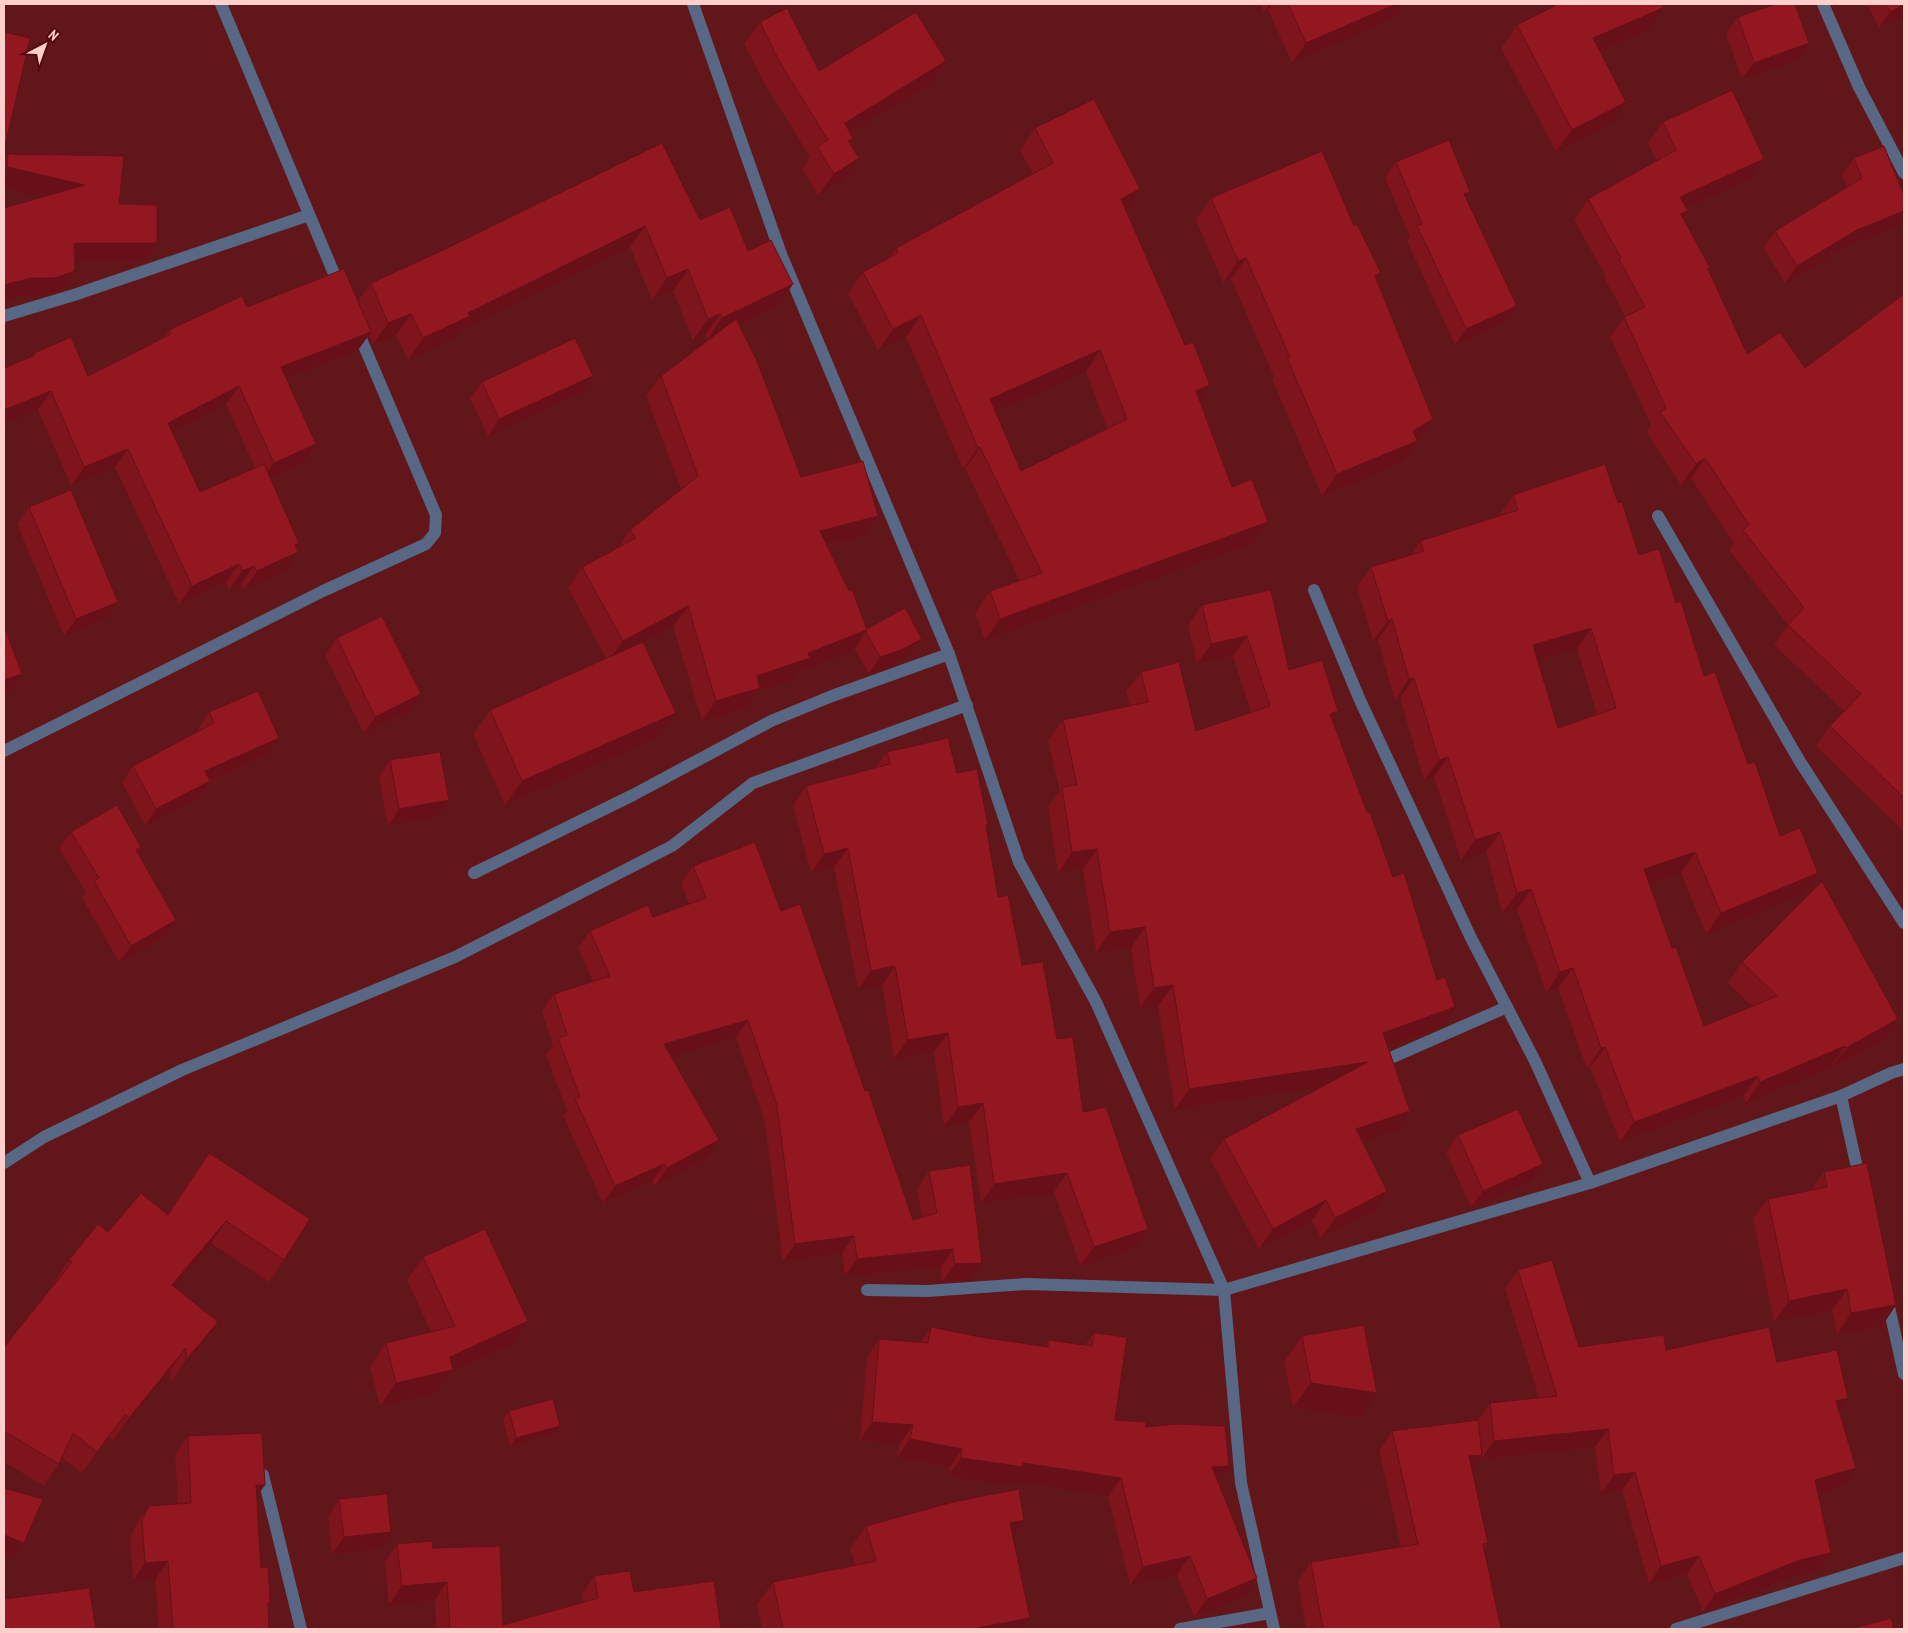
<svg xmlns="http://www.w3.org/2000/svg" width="1908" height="1633" font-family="'PT Sans Narrow',sans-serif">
  <rect width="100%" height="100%" fill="#611619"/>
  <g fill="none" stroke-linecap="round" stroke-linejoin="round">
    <path stroke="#586783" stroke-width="12" d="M 474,873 L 633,795 L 771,721 L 832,696 L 949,654
      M 1386,1060 L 1507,1007"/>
    <path stroke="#586783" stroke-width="12" d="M 221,4 L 340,288
      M 1823,4 L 1859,87 L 1904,173
      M 4,316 L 74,295 L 309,215
      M 1658,516 L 1799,760 L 1904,923
      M 1314,590 L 1359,698 L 1471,938 L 1535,1061 L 1590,1183
      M 4,751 L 323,591 L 426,544 L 435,533 L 436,515 L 356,327
      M 1841,1096 L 1860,1181
      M 4,1163 L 44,1137 L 182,1070 L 455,957 L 672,846 L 753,783 L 967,705
      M 867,1290 L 927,1291 L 1026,1284 L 1224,1290 L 1590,1183 L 1841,1096 L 1891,1073 L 1904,1069
      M 1887,1298 L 1904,1374
      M 263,1475 L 301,1629
      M 1180,1629 L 1270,1613
      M 1676,1629 L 1904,1558"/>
    <path stroke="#586783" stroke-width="12" d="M 693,4 L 781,254 L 949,654 L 1019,862 L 1096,1002 L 1224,1290 L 1241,1483 L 1274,1629"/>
  </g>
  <path fill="#7e141c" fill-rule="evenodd" d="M 1260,4 L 1404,4 L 1394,18 L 1292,63 L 1268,10 L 1264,12 Z
    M 1867,4 L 1904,4 L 1879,28 Z
    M 1738,17 L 1809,43 L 1797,60 L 1742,79 L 1726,34 Z
    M 760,22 L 819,71 L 931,83 L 850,132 L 850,143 L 859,158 L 843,180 L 818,195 L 802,169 L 810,157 L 764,83 L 744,44 Z
    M 1517,25 L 1648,30 L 1599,51 L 1611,124 L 1556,152 L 1501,48 Z
    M 1663,122 L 1764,159 L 1749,179 L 1686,208 L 1683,217 L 1709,270 L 1747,354 L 1805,368 L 1904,294 L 1904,832 L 1816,746 L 1830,726 L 1844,711 L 1774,645 L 1788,625 L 1729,550 L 1734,543 L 1691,478 L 1681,485 L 1646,432 L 1651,425 L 1610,337 L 1625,316 L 1605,279 L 1606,277 L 1574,220 L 1588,199 L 1657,161 L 1648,143 Z
    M 1035,128 L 1126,209 L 1199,400 L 1253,543 L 985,640 L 975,613 L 990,591 L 1020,581 L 965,469 L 963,469 L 906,337 L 878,351 L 848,293 L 863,272 L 889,258 L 896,248 L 1033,174 L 1020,150 ZM 1086,372 L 1107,428 L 1021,471 L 995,412 Z
    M 8,154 L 119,204 L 157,243 L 144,262 L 75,261 L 75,271 L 62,290 L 42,296 L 18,296 L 4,300 L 4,208 L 43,197 L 4,188 L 4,161 Z
    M 1854,158 L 1898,226 L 1845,247 L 1785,283 L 1763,248 L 1775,231 L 1847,187 L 1842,175 Z
    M 1396,162 L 1470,192 L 1466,198 L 1506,321 L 1455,345 L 1407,241 L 1410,237 L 1385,178 Z
    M 1211,198 L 1377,280 L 1433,419 L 1403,462 L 1322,496 L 1272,379 L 1274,377 L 1231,279 L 1223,283 L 1196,220 Z
    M 700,220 L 748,251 L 793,284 L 779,305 L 738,324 L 801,477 L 878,516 L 863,536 L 828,546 L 867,629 L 922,639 L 910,655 L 889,667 L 869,674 L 855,649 L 853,651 L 801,670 L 795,679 L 758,691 L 746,708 L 702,721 L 673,626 L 643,643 L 658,737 L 505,805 L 473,734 L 490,710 L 606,658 L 568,588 L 582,567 L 617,549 L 630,530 L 681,489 L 646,396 L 661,376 L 710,338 L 708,339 L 705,335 L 693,340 L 673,291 L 652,300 L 630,247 L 459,331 L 455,337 L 408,360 L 396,335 L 373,344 L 369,335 L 358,350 L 286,378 L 303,463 L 270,477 L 299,543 L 296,548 L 285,571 L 244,590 L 241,584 L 229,590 L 226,582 L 179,604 L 115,467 L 71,486 L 38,410 L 31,357 L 34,353 L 88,376 L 164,337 L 169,330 L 247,307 L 358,301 L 371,283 L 439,252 ZM 226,404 L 255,468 L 200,492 L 172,432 Z
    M 482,382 L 581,393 L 488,436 L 470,398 Z
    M 1513,495 L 1618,503 L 1639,555 L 1676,603 L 1704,676 L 1748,764 L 1780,836 L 1818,873 L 1804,894 L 1706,934 L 1681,873 L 1649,883 L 1672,948 L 1704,1026 L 1752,1006 L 1728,983 L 1742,962 L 1898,1019 L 1884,1040 L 1831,1068 L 1831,1067 L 1746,1103 L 1743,1096 L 1620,1142 L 1590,1067 L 1587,1069 L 1558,988 L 1546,993 L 1517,909 L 1502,913 L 1486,852 L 1461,860 L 1434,777 L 1424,780 L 1400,698 L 1395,700 L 1378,640 L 1373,641 L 1357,587 L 1371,567 L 1411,555 L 1420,541 L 1499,516 L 1499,515 ZM 1577,649 L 1597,714 L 1558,728 L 1537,660 Z
    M 29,507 L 107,618 L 64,636 L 17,524 Z
    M 1271,590 L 1289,670 L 1332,720 L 1441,1027 L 1388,1046 L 1410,1111 L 1396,1131 L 1362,1142 L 1373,1212 L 1321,1238 L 1312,1221 L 1259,1249 L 1210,1159 L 1224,1139 L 1321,1087 L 1175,1109 L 1158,1006 L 1140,1008 L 1131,948 L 1096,953 L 1083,869 L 1058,873 L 1048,807 L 1060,791 L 1048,740 L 1063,720 L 1130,706 L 1126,692 L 1141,672 L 1196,731 L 1251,713 L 1233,656 L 1197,664 L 1188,625 L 1202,605 Z
    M 337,638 L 409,711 L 364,733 L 325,655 Z
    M 209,712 L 279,738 L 267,755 L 210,781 L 198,798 L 145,826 L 122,782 L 133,766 L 199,731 L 198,729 Z
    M 887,752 L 957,773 L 988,825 L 986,827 L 998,897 L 1022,965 L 1057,1039 L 1083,1112 L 1148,1229 L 1135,1248 L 1080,1266 L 1054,1192 L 981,1203 L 969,1122 L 944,1126 L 934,1052 L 894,1059 L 882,985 L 858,989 L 834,867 L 811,873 L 793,805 L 806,786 L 875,768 Z
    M 390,760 L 437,817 L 388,826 L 379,777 Z
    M 71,832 L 141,847 L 138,852 L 176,920 L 165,936 L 119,962 L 82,898 L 86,893 L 59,848 Z
    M 693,866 L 781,911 L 865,1091 L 913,1220 L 922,1217 L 917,1189 L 929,1171 L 970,1280 L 942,1282 L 941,1267 L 845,1276 L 842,1253 L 783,1261 L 765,1123 L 736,1037 L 671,1056 L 707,1157 L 655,1186 L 652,1181 L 603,1203 L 563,1116 L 567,1111 L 546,1055 L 553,1046 L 542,1011 L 554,994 L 593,982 L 578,948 L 590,931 L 653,917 L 689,904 L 681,883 Z
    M 1458,1135 L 1543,1164 L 1531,1181 L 1471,1207 L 1446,1152 Z
    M 209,1153 L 284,1260 L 269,1282 L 211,1243 L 174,1286 L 202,1344 L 171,1382 L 170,1370 L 113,1440 L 109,1437 L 82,1473 L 62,1458 L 59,1464 L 44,1486 L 4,1462 L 4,1347 L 56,1283 L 54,1282 L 69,1260 L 108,1232 L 167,1214 Z
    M 1824,1172 L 1896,1305 L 1882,1326 L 1837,1334 L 1832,1310 L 1774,1322 L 1753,1219 L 1768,1199 L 1811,1190 Z
    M 423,1257 L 528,1321 L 512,1344 L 452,1372 L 437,1393 L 380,1406 L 370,1366 L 386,1343 L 431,1332 L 407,1280 Z
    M 1518,1270 L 1579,1347 L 1666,1350 L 1777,1362 L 1848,1398 L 1839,1411 L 1843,1486 L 1818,1493 L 1831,1553 L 1818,1571 L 1787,1578 L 1703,1612 L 1687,1574 L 1649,1584 L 1622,1490 L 1601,1493 L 1595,1447 L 1481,1459 L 1481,1457 L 1472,1470 L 1488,1543 L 1484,1548 L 1501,1629 L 1306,1629 L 1298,1581 L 1311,1562 L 1401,1547 L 1379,1451 L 1392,1431 L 1478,1420 L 1490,1403 L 1539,1398 L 1505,1288 Z
    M 931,1327 L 980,1337 L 1044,1347 L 1048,1340 L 1085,1345 L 1094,1333 L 1115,1420 L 1145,1427 L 1218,1481 L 1245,1596 L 1194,1617 L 1177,1575 L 1130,1585 L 1108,1496 L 1013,1481 L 1010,1485 L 948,1476 L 950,1467 L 897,1457 L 900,1443 L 860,1440 L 867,1357 L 879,1339 L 921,1342 Z
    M 1302,1336 L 1360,1418 L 1293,1407 L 1284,1361 Z
    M 509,1411 L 554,1434 L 510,1446 L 503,1419 Z
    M 188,1436 L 256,1497 L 261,1568 L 270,1603 L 268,1606 L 269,1629 L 159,1629 L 155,1580 L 133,1581 L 130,1539 L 136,1524 L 149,1506 L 178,1504 L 175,1454 Z
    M 339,1499 L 391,1532 L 379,1549 L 332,1554 L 328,1516 Z
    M 1024,1520 L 1013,1536 L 1030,1618 L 1022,1629 L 762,1629 L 757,1604 L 773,1582 L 855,1565 L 850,1549 L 866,1526 Z
    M 397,1544 L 433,1548 L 503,1625 L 583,1602 L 582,1595 L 594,1576 L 634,1592 L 721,1629 L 436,1629 L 435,1600 L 389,1605 L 385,1562 Z"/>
  <path fill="#671017" d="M 1270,4 L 1272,4 L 1268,10 L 1264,12 Z
    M 1396,4 L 1404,4 L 1394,18 L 1292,63 L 1306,43 Z
    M 1904,5 L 1904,16 L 1879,28 L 1890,12 Z
    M 1663,8 L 1648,30 L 1577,60 L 1593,38 Z
    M 1809,43 L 1797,60 L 1742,79 L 1754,63 Z
    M 946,61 L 931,83 L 829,145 L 845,123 Z
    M 1626,102 L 1611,124 L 1556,152 L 1572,130 Z
    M 859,158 L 843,180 L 818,195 L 834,174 Z
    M 1764,159 L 1749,179 L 1666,217 L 1680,197 Z
    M 7,167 L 85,185 L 72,204 L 4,188 L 4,171 Z
    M 1140,189 L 1125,211 L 1121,199 Z
    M 1470,192 L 1460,207 L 1464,194 Z
    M 1688,211 L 1674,231 L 1681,214 Z
    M 1904,211 L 1904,217 L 1898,226 L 1845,247 L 1785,283 L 1797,266 L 1857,230 Z
    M 645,226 L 630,247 L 459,331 L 455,337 L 408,360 L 423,338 L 468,313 Z
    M 74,243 L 157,243 L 144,262 L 61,261 Z
    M 1246,258 L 1231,279 L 1223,283 L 1238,261 Z
    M 688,269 L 673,291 L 652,300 L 667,278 Z
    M 75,271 L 62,290 L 42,296 L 18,296 L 4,300 L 4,285 L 31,278 Z
    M 1381,273 L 1366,295 L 1375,276 Z
    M 793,284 L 779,305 L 708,339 L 722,318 Z
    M 1517,306 L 1506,321 L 1455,345 L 1466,329 Z
    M 411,314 L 396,335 L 373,344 L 388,323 Z
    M 720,314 L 705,335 L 693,340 L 708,319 Z
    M 921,315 L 906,337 L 878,351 L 893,329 Z
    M 371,332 L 358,350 L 268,385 L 281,367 Z
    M 1100,350 L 1086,372 L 975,421 L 990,399 Z
    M 593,376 L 581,393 L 488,436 L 499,419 Z
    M 1210,385 L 1195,406 L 1196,391 Z
    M 239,386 L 226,404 L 155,441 L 168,423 Z
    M 51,391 L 38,410 L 4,423 L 4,410 Z
    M 1433,419 L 1403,462 L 1322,496 L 1337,474 Z
    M 316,444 L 303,463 L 261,481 L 274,463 Z
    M 980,447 L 965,469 L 963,469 L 978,448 Z
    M 128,449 L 115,467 L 71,486 L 84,467 Z
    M 1705,458 L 1691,478 L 1681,485 L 1696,464 Z
    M 878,516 L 863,536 L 806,551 L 820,531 Z
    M 1268,522 L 1253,543 L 985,640 L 1000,619 Z
    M 299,543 L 290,556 L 298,552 L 285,571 L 244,590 L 257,571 Z
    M 239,564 L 226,582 L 179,604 L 192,586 Z
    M 254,566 L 241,584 L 229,590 L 242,571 Z
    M 118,602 L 107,618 L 64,636 L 76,619 Z
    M 688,606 L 673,626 L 608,662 L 623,641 Z
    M 1392,619 L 1378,640 L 1373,641 L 1388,621 Z
    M 1591,628 L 1577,649 L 1518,665 L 1533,645 Z
    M 867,630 L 853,651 L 801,670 L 795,679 L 758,691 L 746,708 L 702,721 L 716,701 L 757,676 L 808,653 Z
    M 1247,636 L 1233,656 L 1197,664 L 1211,644 Z
    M 922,639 L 910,655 L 889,667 L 869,674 L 880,657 Z
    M 22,674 L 9,692 L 4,694 L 4,680 Z
    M 1414,678 L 1400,698 L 1395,700 L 1409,679 Z
    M 421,694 L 409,711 L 364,733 L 375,717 Z
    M 1338,711 L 1324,732 L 1330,714 Z
    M 676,713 L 658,737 L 505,805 L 522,781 Z
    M 279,738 L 267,755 L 193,788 L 205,771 Z
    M 1448,757 L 1434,777 L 1424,780 L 1439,760 Z
    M 210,781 L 198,798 L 145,826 L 156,809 Z
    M 449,800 L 437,817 L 388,826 L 399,809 Z
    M 1500,832 L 1486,852 L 1461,860 L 1475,840 Z
    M 848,848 L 834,867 L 811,873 L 824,854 Z
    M 1097,849 L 1083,869 L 1058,873 L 1072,852 Z
    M 1695,852 L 1681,873 L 1630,889 L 1644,869 Z
    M 1818,873 L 1804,894 L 1706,934 L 1721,913 Z
    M 1531,889 L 1517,909 L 1502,913 L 1517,893 Z
    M 176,920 L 165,936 L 119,962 L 131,946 Z
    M 1145,927 L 1131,948 L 1096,953 L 1110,932 Z
    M 895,966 L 882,985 L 858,989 L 871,971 Z
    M 1573,968 L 1558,988 L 1546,993 L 1560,972 Z
    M 1173,985 L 1158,1006 L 1140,1008 L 1154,988 Z
    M 1455,1007 L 1441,1027 L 1369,1053 L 1383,1033 Z
    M 1898,1019 L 1884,1040 L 1831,1068 L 1846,1048 Z
    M 748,1020 L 736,1037 L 652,1062 L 664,1044 Z
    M 948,1033 L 934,1052 L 894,1059 L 908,1040 Z
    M 1845,1046 L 1831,1067 L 1746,1103 L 1760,1082 Z
    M 1605,1047 L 1590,1067 L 1587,1069 L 1601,1048 Z
    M 1368,1062 L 1354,1082 L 1175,1109 L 1189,1089 Z
    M 1758,1076 L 1743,1096 L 1620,1142 L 1634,1122 Z
    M 983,1103 L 969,1122 L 944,1126 L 958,1107 Z
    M 1410,1111 L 1396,1131 L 1341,1150 L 1356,1129 Z
    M 719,1140 L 707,1157 L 655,1186 L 667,1168 Z
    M 664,1164 L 652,1181 L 603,1203 L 615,1186 Z
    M 1543,1164 L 1531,1181 L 1471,1207 L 1483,1191 Z
    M 1067,1173 L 1054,1192 L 981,1203 L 994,1184 Z
    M 1387,1191 L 1373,1212 L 1321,1238 L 1335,1218 Z
    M 1326,1200 L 1312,1221 L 1259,1249 L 1273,1229 Z
    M 226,1221 L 211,1243 L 157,1307 L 172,1285 Z
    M 1148,1229 L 1135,1248 L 1080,1266 L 1094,1247 Z
    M 854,1236 L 842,1253 L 783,1261 L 795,1244 Z
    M 953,1249 L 941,1267 L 845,1276 L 857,1259 Z
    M 982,1263 L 970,1280 L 942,1282 L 955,1264 Z
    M 1847,1289 L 1832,1310 L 1774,1322 L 1789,1301 Z
    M 1896,1305 L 1882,1326 L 1837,1334 L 1851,1313 Z
    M 528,1321 L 512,1344 L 452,1372 L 437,1393 L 380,1406 L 396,1383 L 450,1357 Z
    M 218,1322 L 202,1344 L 171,1382 L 186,1360 Z
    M 186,1348 L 170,1370 L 113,1440 L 129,1418 Z
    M 1311,1383 L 1377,1393 L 1360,1418 L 1293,1407 Z
    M 1848,1398 L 1836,1417 L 1836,1401 Z
    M 125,1415 L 109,1437 L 82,1473 L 97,1452 Z
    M 872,1422 L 913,1425 L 900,1443 L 860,1440 Z
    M 560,1426 L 554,1434 L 510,1446 L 516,1438 Z
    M 1608,1429 L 1595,1447 L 1481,1459 L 1494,1441 Z
    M 910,1439 L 962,1449 L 950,1467 L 897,1457 Z
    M 1482,1455 L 1469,1474 L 1469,1456 Z
    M 961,1458 L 1023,1463 L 1121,1478 L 1108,1496 L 1013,1481 L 1010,1485 L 948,1476 Z
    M 1229,1466 L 1216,1484 L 1212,1467 Z
    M 1856,1468 L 1843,1486 L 1802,1498 L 1815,1480 Z
    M 1635,1472 L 1622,1490 L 1601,1493 L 1614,1475 Z
    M 256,1485 L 265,1485 L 252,1503 Z
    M 1024,1520 L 1009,1542 L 1010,1523 Z
    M 391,1532 L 379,1549 L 332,1554 L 344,1537 Z
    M 4,1535 L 24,1543 L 12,1560 L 4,1556 Z
    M 1831,1553 L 1818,1571 L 1787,1578 L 1703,1612 L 1715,1594 L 1800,1560 Z
    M 1190,1556 L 1177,1575 L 1130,1585 L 1143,1567 Z
    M 1699,1556 L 1687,1574 L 1649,1584 L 1661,1566 Z
    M 168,1561 L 155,1580 L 133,1581 L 145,1563 Z
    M 1257,1578 L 1245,1596 L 1194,1617 L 1207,1599 Z
    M 447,1582 L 435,1600 L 389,1605 L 402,1586 Z
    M 1030,1618 L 1022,1629 L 972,1629 Z"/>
  <path fill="#931721" stroke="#671017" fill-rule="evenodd" d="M 1288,4 L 1396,4 L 1306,43 Z
    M 1558,4 L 1661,4 L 1663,8 L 1593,38 L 1626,102 L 1572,130 L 1517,25 Z
    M 1776,4 L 1795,4 L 1809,43 L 1754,63 L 1738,17 Z
    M 1886,4 L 1904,4 L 1904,5 L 1890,12 Z
    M 787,8 L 819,71 L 916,12 L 946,61 L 845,123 L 853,139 L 848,141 L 859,158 L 834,174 L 817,147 L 828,140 L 779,61 L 760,22 Z
    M 4,32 L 30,38 L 4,151 Z
    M 1732,90 L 1764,159 L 1680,197 L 1688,211 L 1681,214 L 1710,268 L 1708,269 L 1747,354 L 1780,332 L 1805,368 L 1904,294 L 1904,798 L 1830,726 L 1861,694 L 1788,625 L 1804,608 L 1743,530 L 1749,525 L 1705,458 L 1696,464 L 1660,412 L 1666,408 L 1624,317 L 1645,307 L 1619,259 L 1621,258 L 1588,199 L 1676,150 L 1663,122 Z
    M 1094,99 L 1140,189 L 1121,199 L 1185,345 L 1193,342 L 1210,385 L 1196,391 L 1232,487 L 1252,479 L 1268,522 L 1000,619 L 990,591 L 1042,573 L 980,447 L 978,448 L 921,315 L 893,329 L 863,272 L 898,253 L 896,248 L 1053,163 L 1035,128 ZM 1100,350 L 1127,419 L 1021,471 L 990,399 Z
    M 1449,140 L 1470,192 L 1464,194 L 1517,306 L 1466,329 L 1417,226 L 1422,224 L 1396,162 Z
    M 662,143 L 700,220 L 730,207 L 748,251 L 771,240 L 793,284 L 722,318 L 720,314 L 708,319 L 688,269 L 667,278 L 645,226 L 468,313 L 470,316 L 423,338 L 411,314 L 388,323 L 371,283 L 439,252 Z
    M 1884,146 L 1904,195 L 1904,211 L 1857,230 L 1797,266 L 1775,231 L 1862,178 L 1854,158 Z
    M 1322,151 L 1354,226 L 1357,224 L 1381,273 L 1375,276 L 1433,419 L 1413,431 L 1417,441 L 1337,474 L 1287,358 L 1290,357 L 1246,258 L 1238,261 L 1211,198 Z
    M 8,154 L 124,156 L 119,204 L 157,205 L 157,243 L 74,243 L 75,271 L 55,278 L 31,278 L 4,285 L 4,208 L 85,185 L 7,167 Z
    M 344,269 L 371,332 L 281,367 L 316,444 L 274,463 L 239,386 L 168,423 L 200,492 L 264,464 L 299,543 L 295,545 L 298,552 L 257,571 L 254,566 L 242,571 L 239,564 L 192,586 L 128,449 L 84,467 L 51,391 L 4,410 L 4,368 L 35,355 L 34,353 L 71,337 L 88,376 L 171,334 L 169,330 L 242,296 L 247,307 Z
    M 736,319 L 757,361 L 801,477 L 863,461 L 878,516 L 820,531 L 849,591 L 852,589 L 867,630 L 808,653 L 810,658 L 757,676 L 760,688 L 716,701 L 688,606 L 623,641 L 582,567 L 636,538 L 630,530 L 698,476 L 661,376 Z
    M 575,338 L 593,376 L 499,419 L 482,382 Z
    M 1605,464 L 1618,503 L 1622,502 L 1639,555 L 1659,549 L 1676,603 L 1681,601 L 1704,676 L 1715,672 L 1748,764 L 1755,762 L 1780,836 L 1800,828 L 1818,873 L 1721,913 L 1695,852 L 1644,869 L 1672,948 L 1676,947 L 1704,1026 L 1777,996 L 1742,962 L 1822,881 L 1898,1019 L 1846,1048 L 1845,1046 L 1760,1082 L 1758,1076 L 1634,1122 L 1605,1047 L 1601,1048 L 1573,968 L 1560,972 L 1531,889 L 1517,893 L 1500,832 L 1475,840 L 1448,757 L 1439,760 L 1414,678 L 1409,679 L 1392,619 L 1388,621 L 1371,567 L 1424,551 L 1420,541 L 1518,510 L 1513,495 ZM 1591,628 L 1616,708 L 1558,728 L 1533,645 Z
    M 71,490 L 118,602 L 76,619 L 29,507 Z
    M 1271,590 L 1289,670 L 1322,660 L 1338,711 L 1330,714 L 1367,812 L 1370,812 L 1393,877 L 1404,873 L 1437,980 L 1445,977 L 1455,1007 L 1383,1033 L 1410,1111 L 1356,1129 L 1387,1191 L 1335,1218 L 1326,1200 L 1273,1229 L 1224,1139 L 1368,1062 L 1189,1089 L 1173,985 L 1154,988 L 1145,927 L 1110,932 L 1097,849 L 1072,852 L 1062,787 L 1077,785 L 1063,720 L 1148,702 L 1141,672 L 1179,662 L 1196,731 L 1270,706 L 1247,636 L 1211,644 L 1202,605 Z
    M 905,608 L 922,639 L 901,650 L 880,657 L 866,632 L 867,630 L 867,629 Z
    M 382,616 L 421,694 L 375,717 L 337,638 Z
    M 4,626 L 22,674 L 4,680 Z
    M 643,642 L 676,713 L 522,781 L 490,710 Z
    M 258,691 L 279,738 L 205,771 L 210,781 L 156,809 L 133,766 L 214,723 L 209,712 Z
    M 948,738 L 957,773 L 977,769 L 988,825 L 986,825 L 998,897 L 1008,895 L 1022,965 L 1043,962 L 1057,1039 L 1073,1037 L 1083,1112 L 1106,1107 L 1148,1229 L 1094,1247 L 1067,1173 L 994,1184 L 983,1103 L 958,1107 L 948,1033 L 908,1040 L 895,966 L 871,971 L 848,848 L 824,854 L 806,786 L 890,764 L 887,752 Z
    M 440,752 L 449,800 L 399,809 L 390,760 Z
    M 117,805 L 141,847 L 136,850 L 176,920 L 131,946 L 94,881 L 99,878 L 71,832 Z
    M 755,842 L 781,911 L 800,904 L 865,1091 L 868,1090 L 913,1220 L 937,1213 L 929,1171 L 970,1165 L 982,1263 L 955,1264 L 953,1249 L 857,1259 L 854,1236 L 795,1244 L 777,1105 L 748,1020 L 664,1044 L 719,1140 L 667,1168 L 664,1164 L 615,1186 L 575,1099 L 580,1097 L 558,1038 L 567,1035 L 554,994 L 610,976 L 590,931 L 648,905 L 653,917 L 706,898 L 693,866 Z
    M 1518,1109 L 1543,1164 L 1483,1191 L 1458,1135 Z
    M 209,1153 L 310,1219 L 284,1260 L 226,1221 L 172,1285 L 218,1322 L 186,1360 L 186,1348 L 129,1418 L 125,1415 L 97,1452 L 73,1433 L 59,1464 L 4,1431 L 4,1347 L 72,1262 L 69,1260 L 98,1224 L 108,1232 L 141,1193 L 168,1215 Z
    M 1867,1163 L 1896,1305 L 1851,1313 L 1847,1289 L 1789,1301 L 1768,1199 L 1827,1187 L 1824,1172 Z
    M 485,1229 L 528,1321 L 450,1357 L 453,1370 L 396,1383 L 386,1343 L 455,1326 L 423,1257 Z
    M 1552,1260 L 1579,1347 L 1664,1335 L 1666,1350 L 1769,1327 L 1777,1362 L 1837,1350 L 1848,1398 L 1836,1401 L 1856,1468 L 1815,1480 L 1831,1553 L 1800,1560 L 1715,1594 L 1699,1556 L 1661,1566 L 1635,1472 L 1614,1475 L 1608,1429 L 1494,1441 L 1490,1403 L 1557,1396 L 1518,1270 Z
    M 1364,1325 L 1377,1393 L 1311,1383 L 1302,1336 Z
    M 931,1327 L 980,1337 L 1048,1347 L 1048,1340 L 1092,1346 L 1094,1333 L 1127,1337 L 1115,1420 L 1146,1422 L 1145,1427 L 1179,1424 L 1225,1426 L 1229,1466 L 1212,1467 L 1257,1578 L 1207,1599 L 1190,1556 L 1143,1567 L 1121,1478 L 1023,1463 L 1023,1467 L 961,1458 L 962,1449 L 910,1439 L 913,1425 L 872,1422 L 879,1339 L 928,1343 Z
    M 553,1399 L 560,1426 L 516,1438 L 509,1411 Z
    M 1478,1420 L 1482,1455 L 1469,1456 L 1488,1543 L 1483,1544 L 1501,1629 L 1323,1629 L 1311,1562 L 1418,1544 L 1392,1431 Z
    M 262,1433 L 265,1485 L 256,1485 L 261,1568 L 268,1567 L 270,1603 L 268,1603 L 269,1629 L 173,1629 L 168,1561 L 145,1563 L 142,1521 L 149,1506 L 191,1503 L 188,1436 Z
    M 4,1488 L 43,1499 L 24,1543 L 4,1535 Z
    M 1019,1489 L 1024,1520 L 1010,1523 L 1030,1618 L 972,1629 L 783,1629 L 773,1582 L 876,1561 L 866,1526 L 953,1502 Z
    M 387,1494 L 391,1532 L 344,1537 L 339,1499 Z
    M 432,1541 L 433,1548 L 500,1546 L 503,1625 L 598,1598 L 594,1576 L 630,1571 L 634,1592 L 714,1581 L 721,1629 L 450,1629 L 447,1582 L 402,1586 L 397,1544 Z
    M 89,1588 L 96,1629 L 4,1629 L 4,1599 Z
    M 1891,1618 L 1894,1629 L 1851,1629 Z"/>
  <rect width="1908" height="1633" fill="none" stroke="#fecfcb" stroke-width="10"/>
  <g transform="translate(45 45) rotate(41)" stroke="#55080f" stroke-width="4" paint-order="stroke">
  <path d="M0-4L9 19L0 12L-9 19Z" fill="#fecfcb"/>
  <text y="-8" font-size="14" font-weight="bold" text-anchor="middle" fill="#fecfcb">N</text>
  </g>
</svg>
